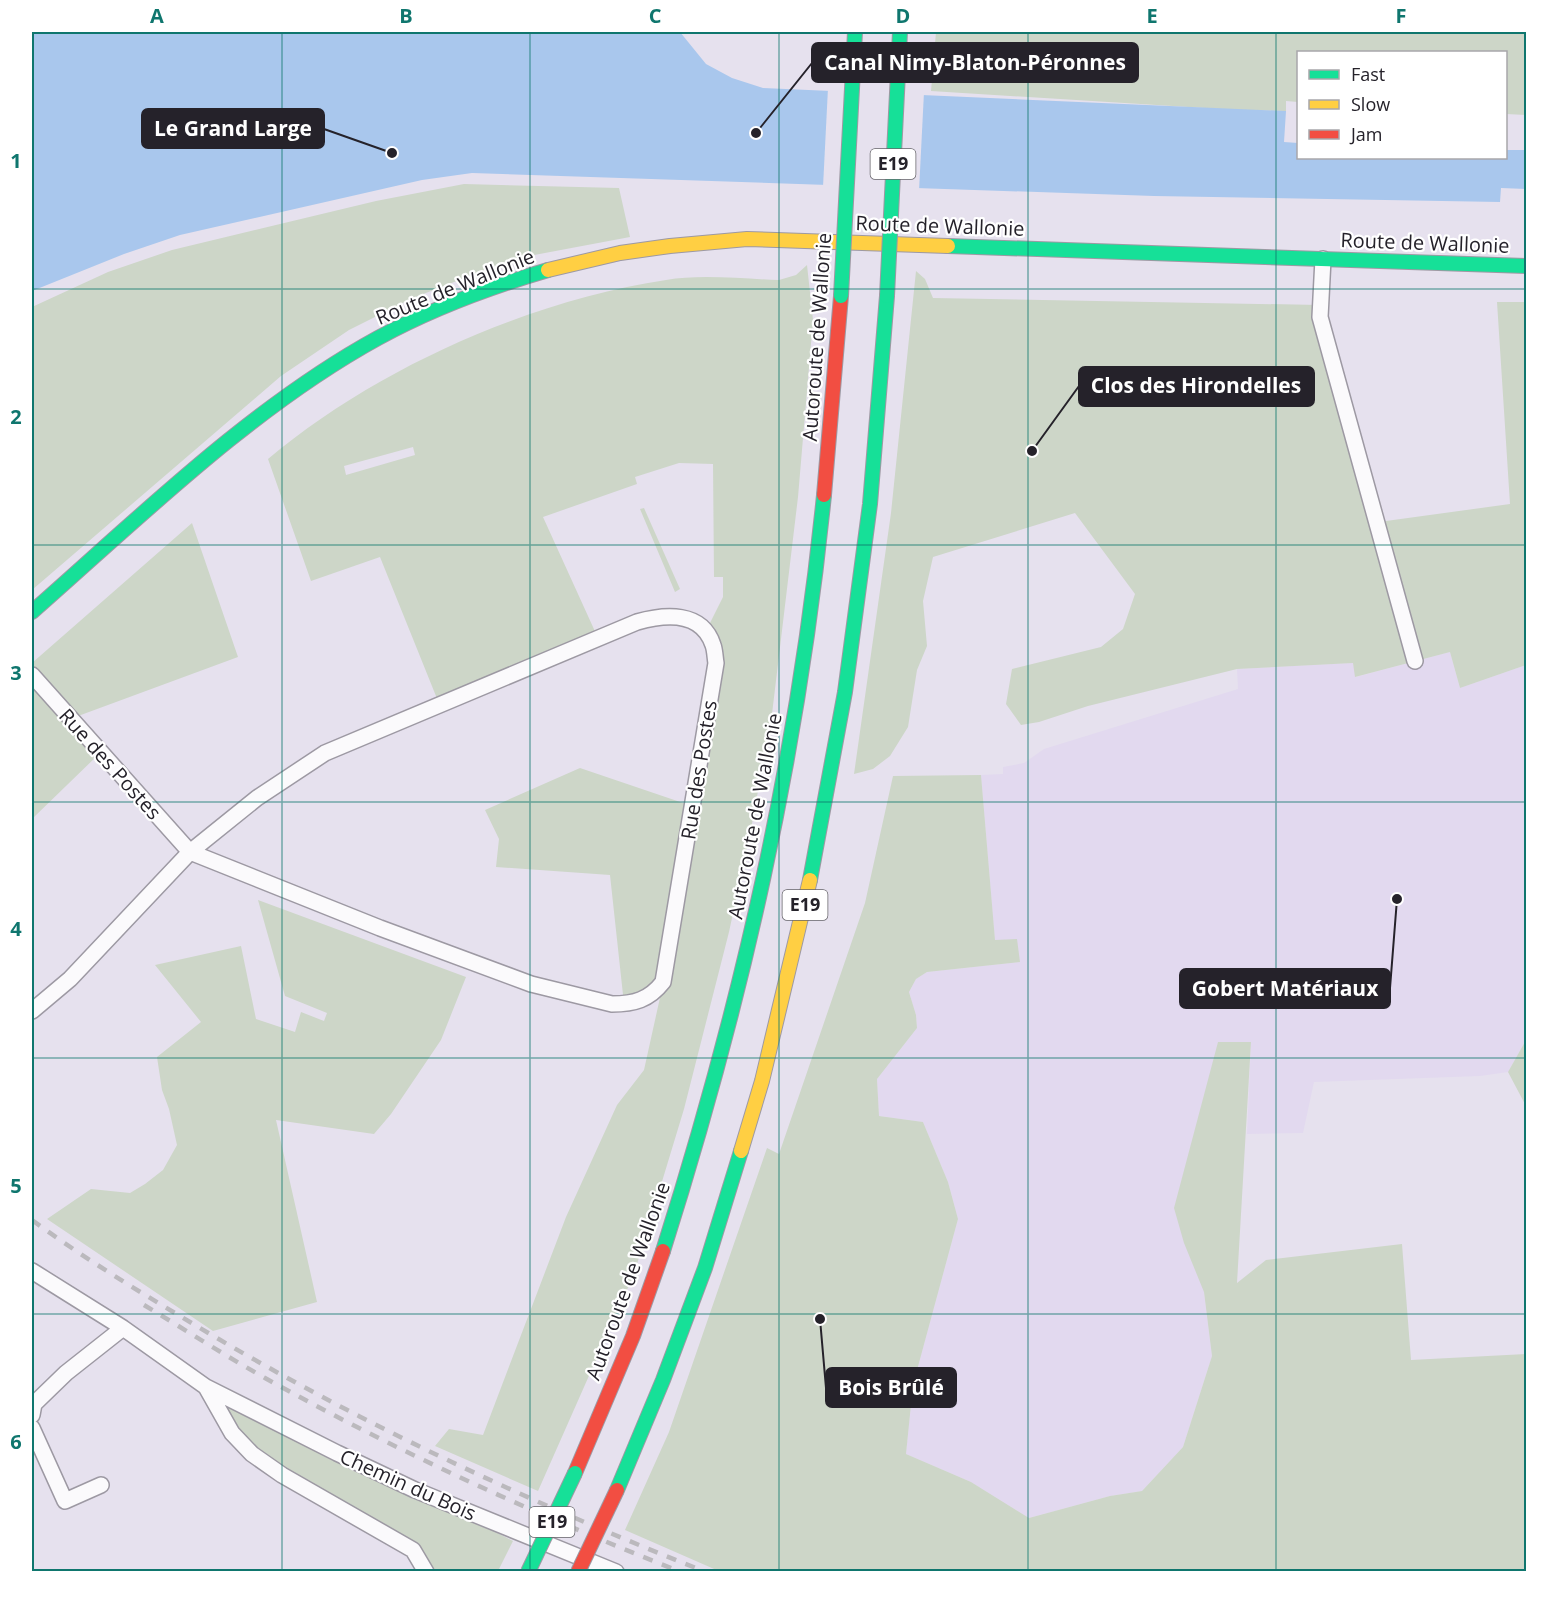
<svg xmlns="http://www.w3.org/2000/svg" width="1558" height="1603" font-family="'Open Sans',sans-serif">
  <rect width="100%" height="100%" fill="#e6e1ee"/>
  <path fill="#e2d9ef" d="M 1450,652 L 1460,688 L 1526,665 L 1526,1040 L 1508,1072 L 1480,1076 L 1314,1082 L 1303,1133 L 1247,1134 L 1251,1042 L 1218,1042 L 1204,1292 L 1212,1356 L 1183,1447 L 1142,1491 L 1110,1496 L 1029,1518 L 971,1482 L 906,1454 L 913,1385 L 958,1219 L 948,1182 L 923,1122 L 879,1116 L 877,1079 L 917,1028 L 916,1015 L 909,992 L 916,979 L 927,972 L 1020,962 L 995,941 L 981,775 L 1003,774 L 1003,767 L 1024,763 L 1044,749 L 1238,689 L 1237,669 L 1353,663 L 1356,677 Z"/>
  <path fill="#cdd6c8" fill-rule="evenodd" d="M 936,32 L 1526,32 L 1526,115 L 1506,114 L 1506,52 L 1298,52 L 1298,102 L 1286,101 L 1286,111 L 1237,110 L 931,91 Z
    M 464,184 L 619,188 L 630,237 L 513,259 L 413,298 L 349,330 L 281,376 L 32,590 L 32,307 L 108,272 L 172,250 L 376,201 Z
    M 807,265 L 813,320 L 798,497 L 772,714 L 752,824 L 729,932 L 684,1109 L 634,1274 L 538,1491 L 435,1446 L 449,1429 L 483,1435 L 566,1217 L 617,1105 L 644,1070 L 663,984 L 624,1004 L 610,875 L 496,867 L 499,839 L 485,810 L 580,768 L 692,806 L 716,663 L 706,631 L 723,597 L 723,577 L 714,577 L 713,464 L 679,463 L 635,477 L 637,484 L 543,517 L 598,638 L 440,706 L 380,557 L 311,581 L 268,459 C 375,369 528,301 666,280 C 700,274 744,279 779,280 L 796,275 ZM 413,447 L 415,455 L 346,475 L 344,466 Z
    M 916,271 L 925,279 L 933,298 L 1320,305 L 1379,526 L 1386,521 L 1510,504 L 1497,302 L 1526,302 L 1526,665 L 1460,688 L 1450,652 L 1355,677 L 1353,663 L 1237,669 L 1088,706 L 1039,722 L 1021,725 L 1006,704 L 1012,669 L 1101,647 L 1123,629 L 1135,594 L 1075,513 L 933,557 L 923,601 L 927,646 L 917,670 L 908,727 L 890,756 L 873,769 L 854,774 L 891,513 Z
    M 644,508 L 680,589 L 675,592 L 640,509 Z
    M 192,523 L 238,657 L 70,719 L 100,753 L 32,819 L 32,663 Z
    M 981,775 L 995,940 L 1017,939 L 1020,962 L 927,972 L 916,979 L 909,992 L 916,1015 L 917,1028 L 877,1079 L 879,1116 L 923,1122 L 948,1182 L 958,1219 L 913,1385 L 906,1454 L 971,1482 L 1029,1518 L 1110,1496 L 1142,1491 L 1183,1447 L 1212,1356 L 1204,1292 L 1184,1243 L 1174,1208 L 1218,1042 L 1251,1042 L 1237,1283 L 1266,1260 L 1402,1244 L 1411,1360 L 1526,1354 L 1526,1571 L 721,1572 L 625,1530 L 669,1432 L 767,1148 L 779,1154 L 865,903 L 893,776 Z
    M 258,900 L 466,977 L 441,1040 L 391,1114 L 374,1134 L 276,1120 L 317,1302 L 213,1331 L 47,1219 L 91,1189 L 130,1193 L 145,1184 L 163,1170 L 177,1145 L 169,1109 L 162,1090 L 157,1057 L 201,1022 L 155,965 L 241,946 L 256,1019 L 295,1032 L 301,1012 L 324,1021 L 327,1013 L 285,996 Z
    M 1526,1040 L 1526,1106 L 1508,1072 Z
    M 206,1387 L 415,1490 L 513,1541 L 498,1571 L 426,1571 L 413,1550 L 252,1454 Z"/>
  <path fill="#a9c7ed" d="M 32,32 L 680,32 L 706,64 L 732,78 L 763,88 L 1286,111 L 1284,142 L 1298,143 L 1298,158 L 1506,158 L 1506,150 L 1526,150 L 1526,189 L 1501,188 L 1500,202 L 1154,196 L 472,173 L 422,180 L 180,235 L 124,254 L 32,291 Z"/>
  <path fill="#e6e1ee" d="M 828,88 L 924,92 L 919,191 L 823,187 Z"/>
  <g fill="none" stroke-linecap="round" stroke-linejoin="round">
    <g stroke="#9d99a3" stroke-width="18">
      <path id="street" d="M 1323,259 L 1320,317 L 1415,661
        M 32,675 L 190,852 L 380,928 L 531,984 L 612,1004 C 634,1004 649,1000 663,982 L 716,663 C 715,658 715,650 713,645 C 702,611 665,614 637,622 L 325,753 L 257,798 L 190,852 L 70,979 L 32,1011
        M 32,1271 L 123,1328 L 206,1387 L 232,1433 L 252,1454 L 282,1475 L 413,1550 L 426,1572
        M 206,1387 L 337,1453 L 415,1490 L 616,1572
        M 32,1415 L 34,1404 L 66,1373 L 123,1328
        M 32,1428 L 65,1501 L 101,1485"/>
    </g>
    <g stroke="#9d99a3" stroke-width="16">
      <path id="fast" d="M 948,246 L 1526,266
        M 32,612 C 140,517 252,407 378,338 C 431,309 490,287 548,270
        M 810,880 L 845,692 L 870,504 L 887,296
        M 663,1251 C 742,1002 798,756 824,495
        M 617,1490 L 663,1380 L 705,1268 L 741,1151"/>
    </g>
    <g stroke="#9d99a3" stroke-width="16">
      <path id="slow" d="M 548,270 L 620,253 L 670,246 L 747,239 L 948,246
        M 741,1151 L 762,1081 L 810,880"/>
    </g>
    <g stroke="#9d99a3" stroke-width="16">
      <path id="jam" d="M 824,495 L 841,296
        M 575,1473 L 633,1336 L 663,1251"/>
    </g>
    <use href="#street" stroke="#fbfafc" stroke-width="15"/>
    <use href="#fast" stroke="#16e098" stroke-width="14"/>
    <use href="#slow" stroke="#ffcf43" stroke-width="14"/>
    <use href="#jam" stroke="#f24e42" stroke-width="14"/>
    <path stroke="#bbb9bd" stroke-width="4.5" stroke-dasharray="10 10" stroke-linecap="butt" d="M 32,1220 C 85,1259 143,1294 200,1328 C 361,1424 531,1503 706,1572
      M 144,1305 C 184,1329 224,1355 265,1378 C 398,1452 539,1516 681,1572"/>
    <g stroke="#9d99a3" stroke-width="16" stroke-linecap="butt">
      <path id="fast-bridge" d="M 841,296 L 855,32
        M 887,296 L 900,32
        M 528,1572 L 575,1473"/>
    </g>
    <g stroke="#9d99a3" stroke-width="16" stroke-linecap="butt">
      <path id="jam-bridge" d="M 578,1572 L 617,1490"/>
    </g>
    <use href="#fast-bridge" stroke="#16e098" stroke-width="14"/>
    <use href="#jam-bridge" stroke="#f24e42" stroke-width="14"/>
  </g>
  <path fill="none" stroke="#0f766e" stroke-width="1.5" stroke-opacity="0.55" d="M 282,32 L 282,1572M 530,32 L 530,1572M 779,32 L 779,1572M 1028,32 L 1028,1572M 1276,32 L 1276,1572M 32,289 L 1526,289M 32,545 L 1526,545M 32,802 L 1526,802M 32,1058 L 1526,1058M 32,1314 L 1526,1314"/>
  <g text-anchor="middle" stroke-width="4.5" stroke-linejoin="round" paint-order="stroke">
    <g fill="#fff" stroke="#66646a" stroke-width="1.5">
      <rect x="870.5" y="149" width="45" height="30" rx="4.5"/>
      <rect x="782.5" y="890" width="45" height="30" rx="4.5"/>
      <rect x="529.5" y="1507" width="45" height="30" rx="4.5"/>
    </g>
    <g font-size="18" font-weight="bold" fill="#25222a">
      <text x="893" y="170">E19</text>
      <text x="805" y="911">E19</text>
      <text x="552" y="1528">E19</text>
    </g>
    <g font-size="20" fill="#25222a" stroke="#fff">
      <text transform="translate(940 226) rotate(2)" y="7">Route de Wallonie</text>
      <text transform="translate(1425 243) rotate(2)" y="7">Route de Wallonie</text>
      <text transform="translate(455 287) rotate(-22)" y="7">Route de Wallonie</text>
      <text transform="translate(817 337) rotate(-86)" y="7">Autoroute de Wallonie</text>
      <text transform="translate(110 764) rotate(48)" y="7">Rue des Postes</text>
      <text transform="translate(699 770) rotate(-81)" y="7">Rue des Postes</text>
      <text transform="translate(755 816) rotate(-79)" y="7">Autoroute de Wallonie</text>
      <text transform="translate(628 1281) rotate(-70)" y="7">Autoroute de Wallonie</text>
      <text transform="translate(408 1485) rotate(24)" y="7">Chemin du Bois</text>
    </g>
  </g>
  <path fill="none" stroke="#25222a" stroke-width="2" d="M756 133L812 63M392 153L324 129M1032 451L1079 386M1397 899L1390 988M820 1319L826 1388"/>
  <g fill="#25222a" stroke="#fff" stroke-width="2">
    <circle cx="756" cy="133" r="6"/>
    <circle cx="392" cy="153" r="6"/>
    <circle cx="1032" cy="451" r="6"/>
    <circle cx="1397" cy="899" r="6"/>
    <circle cx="820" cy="1319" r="6"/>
  </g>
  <g fill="#25222a" stroke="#25222a" stroke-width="2">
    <rect x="812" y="43" width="326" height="39" rx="6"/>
    <rect x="142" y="109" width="182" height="39" rx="6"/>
    <rect x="1079" y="367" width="235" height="39" rx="6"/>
    <rect x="1180" y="969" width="210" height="39" rx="6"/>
    <rect x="826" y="1368" width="130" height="39" rx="6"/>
  </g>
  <g font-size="21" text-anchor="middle" font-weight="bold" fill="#fff">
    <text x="975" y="70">Canal Nimy-Blaton-Péronnes</text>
    <text x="233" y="136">Le Grand Large</text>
    <text x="1196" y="393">Clos des Hirondelles</text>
    <text x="1285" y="996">Gobert Matériaux</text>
    <text x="891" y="1395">Bois Brûlé</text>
  </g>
  <rect width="1558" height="1603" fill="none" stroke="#ffffff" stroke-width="66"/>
  <rect x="1297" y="51" width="210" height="108" fill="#ffffff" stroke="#a8a7aa" stroke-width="1.5"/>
  <rect x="1309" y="70" width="30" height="9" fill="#16e098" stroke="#a8a7aa" stroke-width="1.5"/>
  <text x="1351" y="81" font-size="18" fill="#25222a">Fast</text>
  <rect x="1309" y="100" width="30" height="9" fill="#ffcf43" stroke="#a8a7aa" stroke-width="1.5"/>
  <text x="1351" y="111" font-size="18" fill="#25222a">Slow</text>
  <rect x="1309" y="130" width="30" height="9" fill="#f24e42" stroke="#a8a7aa" stroke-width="1.5"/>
  <text x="1351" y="141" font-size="18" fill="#25222a">Jam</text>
  <rect x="33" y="33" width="1492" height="1537" fill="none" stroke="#0f766e" stroke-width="2"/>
  <g font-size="20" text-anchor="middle" font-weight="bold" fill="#0f766e">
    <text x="157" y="23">A</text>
    <text x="406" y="23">B</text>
    <text x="655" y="23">C</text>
    <text x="903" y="23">D</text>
    <text x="1152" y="23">E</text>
    <text x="1401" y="23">F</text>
    <text x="16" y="168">1</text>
    <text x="16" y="424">2</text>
    <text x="16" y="680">3</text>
    <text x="16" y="936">4</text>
    <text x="16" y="1193">5</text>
    <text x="16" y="1449">6</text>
  </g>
</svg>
